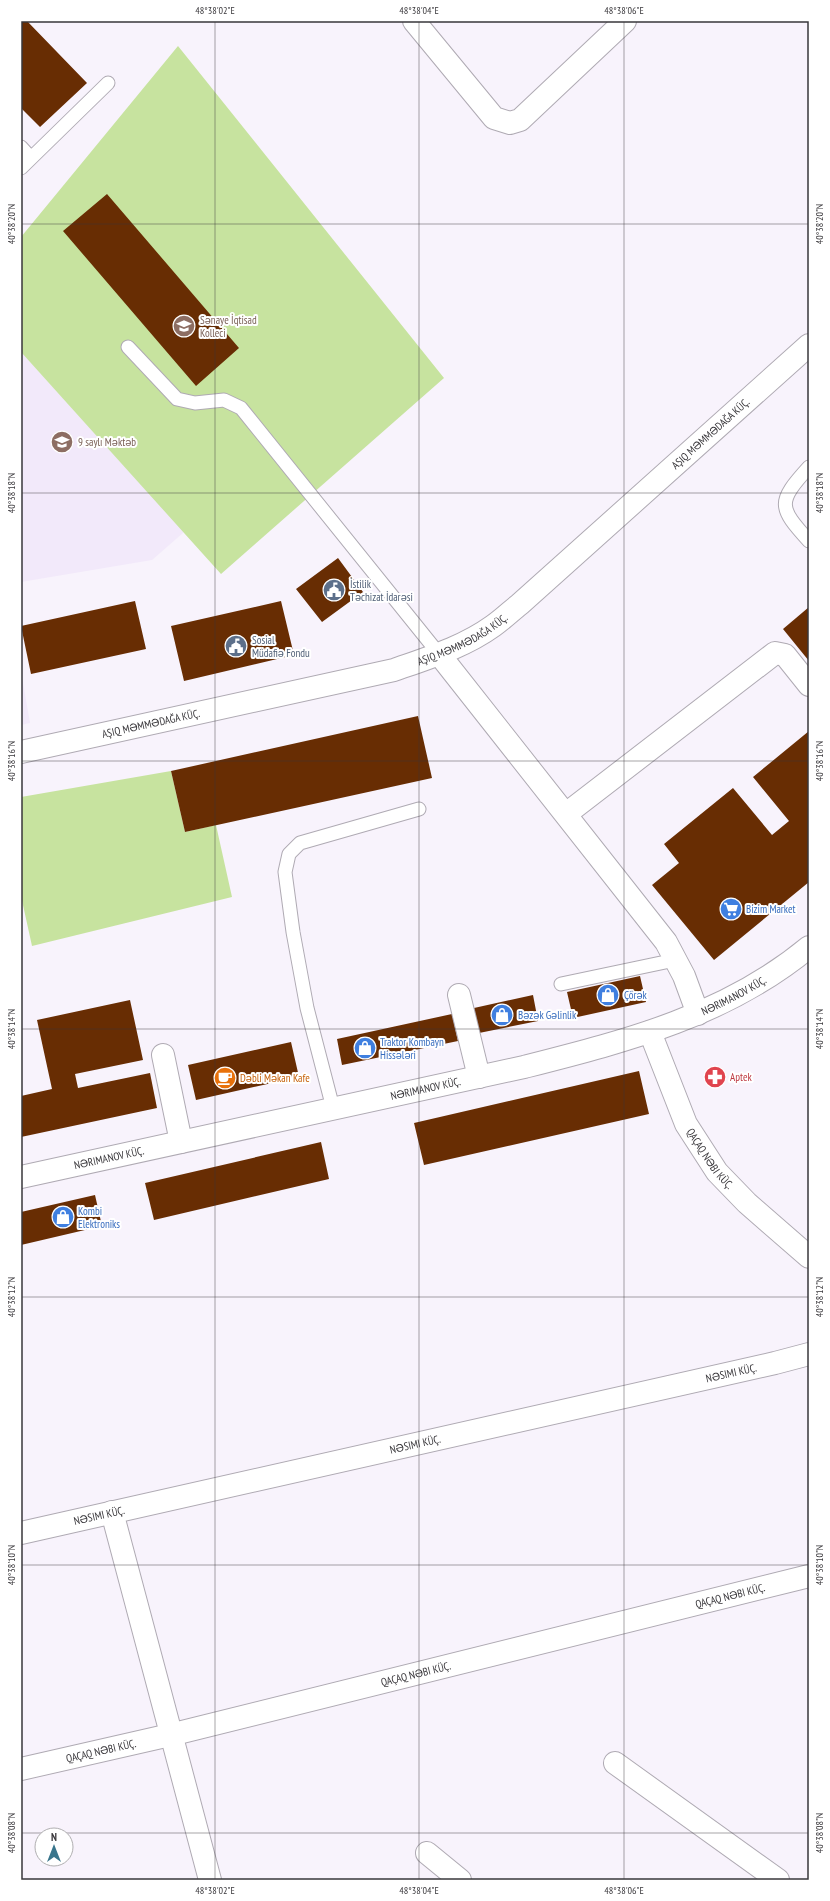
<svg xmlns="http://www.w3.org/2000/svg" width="830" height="1901" font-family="'PT Sans Narrow',sans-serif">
  <rect width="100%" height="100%" fill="#f8f3fc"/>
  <path fill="#f2e9fa" d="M 21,352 L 184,532 L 152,560 L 21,582 Z
    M 21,671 L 30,723 L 21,725 Z"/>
  <path fill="#c7e39f" d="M 178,46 L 444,378 L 221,574 L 21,352 L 21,237 Z
    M 171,771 L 185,832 L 216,825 L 232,897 L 32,946 L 21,896 L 21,797 Z"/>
  <path fill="#682d03" d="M 21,21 L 27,21 L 87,83 L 40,127 L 21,108 Z
    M 107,194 L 239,348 L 196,386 L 63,231 Z
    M 338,558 L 363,592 L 322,622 L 296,589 Z
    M 135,601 L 146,649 L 31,674 L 21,626 Z
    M 281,601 L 294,655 L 184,681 L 171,626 Z
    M 809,607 L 809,661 L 783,629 Z
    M 418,716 L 432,778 L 185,832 L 171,771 Z
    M 809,731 L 809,882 L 714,960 L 652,885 L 679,863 L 664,844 L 733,788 L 772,835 L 789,821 L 753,777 Z
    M 640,976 L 646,1002 L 573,1018 L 567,992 Z
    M 533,995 L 538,1021 L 479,1033 L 474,1008 Z
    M 130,1000 L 143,1060 L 75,1074 L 78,1088 L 150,1073 L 157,1108 L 21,1137 L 21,1096 L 52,1089 L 37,1020 Z
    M 452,1014 L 458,1041 L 342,1065 L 337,1039 Z
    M 291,1042 L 299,1077 L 196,1100 L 188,1065 Z
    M 639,1071 L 649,1114 L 424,1165 L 414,1123 Z
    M 321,1142 L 329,1179 L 154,1220 L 145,1183 Z
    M 95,1195 L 102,1226 L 21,1245 L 21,1212 Z"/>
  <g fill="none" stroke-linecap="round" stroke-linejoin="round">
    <g stroke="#afaab3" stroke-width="15">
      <path id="lane" d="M 21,147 L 31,158
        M 21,168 L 108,83
        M 128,347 L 177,399 L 195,403 L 224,400 L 241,408 L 439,654
        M 809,467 C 777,502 778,507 809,541
        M 561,984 L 675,960
        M 333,1108 L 307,1008 L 293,932 L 285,872 L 289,854 L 300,843 L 419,809"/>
    </g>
    <g stroke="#afaab3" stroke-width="24">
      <g id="street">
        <path d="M 414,21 L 494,118 L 510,123 L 520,120 L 625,21"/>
        <path d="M 439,654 L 666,942 L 684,976 L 698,1014"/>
        <path id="s1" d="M 21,752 L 394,670 C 428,658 464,647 493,626 C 503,619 511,611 520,604 L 809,345"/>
        <path d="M 566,814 L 775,653 L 785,655 L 809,685"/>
        <path d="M 459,995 L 479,1077"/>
        <path id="s2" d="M 650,1032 L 686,1124 L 717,1172 L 747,1203 L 809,1257"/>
        <path d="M 163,1055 L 181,1142"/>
        <path d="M 112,1512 L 210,1880"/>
        <path id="s3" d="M 21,1533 L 775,1363 L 809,1354"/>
        <path d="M 615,1763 L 778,1880"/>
        <path id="s4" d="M 21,1769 L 170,1735 L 809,1576"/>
        <path d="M 427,1853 L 460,1880"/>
      </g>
    </g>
    <g stroke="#afaab3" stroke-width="24">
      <g id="secondary">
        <path id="s5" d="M 21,1177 L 524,1067 C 626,1041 726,1016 809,947"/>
      </g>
    </g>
    <use href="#lane" stroke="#fff" stroke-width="13"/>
    <use href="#street" stroke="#fff" stroke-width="22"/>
    <use href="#secondary" stroke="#fff" stroke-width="22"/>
  </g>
  <path fill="none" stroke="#39373b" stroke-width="1" stroke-opacity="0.45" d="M 215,21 L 215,1880M 419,21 L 419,1880M 624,21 L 624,1880M 21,224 L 809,224M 21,493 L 809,493M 21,761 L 809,761M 21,1029 L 809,1029M 21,1297 L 809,1297M 21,1565 L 809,1565M 21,1833 L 809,1833"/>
  <defs>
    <g id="university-disc" transform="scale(1.15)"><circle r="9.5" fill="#8d6e63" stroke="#fff"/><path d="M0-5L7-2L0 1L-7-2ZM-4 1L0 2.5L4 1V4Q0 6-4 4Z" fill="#fff"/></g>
    <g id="school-disc" transform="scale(1.15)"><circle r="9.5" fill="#8d6e63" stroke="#fff"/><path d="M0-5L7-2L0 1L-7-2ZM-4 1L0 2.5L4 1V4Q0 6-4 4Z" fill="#fff"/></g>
    <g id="civic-disc" transform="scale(1.15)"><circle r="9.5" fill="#5c6f8a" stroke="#fff"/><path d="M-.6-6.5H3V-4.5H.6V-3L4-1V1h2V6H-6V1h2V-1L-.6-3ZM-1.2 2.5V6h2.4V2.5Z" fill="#fff"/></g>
    <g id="supermarket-disc" transform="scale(1.15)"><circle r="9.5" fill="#3f7fe0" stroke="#fff"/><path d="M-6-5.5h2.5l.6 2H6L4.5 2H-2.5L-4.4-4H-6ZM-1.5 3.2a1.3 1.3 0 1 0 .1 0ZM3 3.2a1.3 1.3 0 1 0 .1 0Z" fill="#fff"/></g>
    <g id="shop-disc" transform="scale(1.15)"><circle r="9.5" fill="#3f7fe0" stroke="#fff"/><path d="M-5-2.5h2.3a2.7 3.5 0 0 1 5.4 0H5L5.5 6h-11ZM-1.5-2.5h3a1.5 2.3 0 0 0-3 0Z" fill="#fff"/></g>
    <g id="pharmacy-disc" transform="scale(1.15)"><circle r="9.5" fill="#e0444e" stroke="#fff"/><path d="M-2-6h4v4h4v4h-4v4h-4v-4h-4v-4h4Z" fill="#fff"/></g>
    <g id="cafe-disc" transform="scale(1.15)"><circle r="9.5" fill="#e8710a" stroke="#fff"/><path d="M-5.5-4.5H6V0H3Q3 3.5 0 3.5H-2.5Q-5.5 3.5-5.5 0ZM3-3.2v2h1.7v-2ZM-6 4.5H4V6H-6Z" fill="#fff"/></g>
  </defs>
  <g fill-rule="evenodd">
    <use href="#university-disc" x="184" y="326"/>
    <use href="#school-disc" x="62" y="442"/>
    <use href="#civic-disc" x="334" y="590"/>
    <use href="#civic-disc" x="236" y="646"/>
    <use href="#supermarket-disc" x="731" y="909"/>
    <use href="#shop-disc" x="608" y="995"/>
    <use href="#shop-disc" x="502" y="1015"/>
    <use href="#shop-disc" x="365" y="1048"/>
    <use href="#pharmacy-disc" x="715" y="1077"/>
    <use href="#cafe-disc" x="225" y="1078"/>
    <use href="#shop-disc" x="63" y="1217"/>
  </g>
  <g text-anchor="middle" stroke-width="4" stroke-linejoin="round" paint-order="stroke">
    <g font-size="11" fill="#785e54" stroke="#fff" text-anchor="start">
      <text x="200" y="324">Sənaye İqtisad<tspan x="200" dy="13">Kolleci</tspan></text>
      <text x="78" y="446">9 saylı Məktəb</text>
    </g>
    <g font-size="11" fill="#39373b" stroke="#fff">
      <text dy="4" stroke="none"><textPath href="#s1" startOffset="781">AŞIQ MƏMMƏDAĞA KÜÇ.</textPath></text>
      <text dy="4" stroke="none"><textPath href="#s1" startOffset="457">AŞIQ MƏMMƏDAĞA KÜÇ.</textPath></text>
      <text dy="4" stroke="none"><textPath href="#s1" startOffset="133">AŞIQ MƏMMƏDAĞA KÜÇ.</textPath></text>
      <text dy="4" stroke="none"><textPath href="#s5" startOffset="737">NƏRIMANOV KÜÇ.</textPath></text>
      <text dy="4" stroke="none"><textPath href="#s5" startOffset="414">NƏRIMANOV KÜÇ.</textPath></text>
      <text dy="4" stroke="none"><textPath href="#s5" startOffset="90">NƏRIMANOV KÜÇ.</textPath></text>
      <text dy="4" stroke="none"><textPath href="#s2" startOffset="141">QAÇAQ NƏBI KÜÇ.</textPath></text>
      <text dy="4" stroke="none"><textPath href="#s3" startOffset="728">NƏSIMI KÜÇ.</textPath></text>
      <text dy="4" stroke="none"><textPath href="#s3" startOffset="404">NƏSIMI KÜÇ.</textPath></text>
      <text dy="4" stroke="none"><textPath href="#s3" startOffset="80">NƏSIMI KÜÇ.</textPath></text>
      <text dy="4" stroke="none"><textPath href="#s4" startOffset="730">QAÇAQ NƏBI KÜÇ.</textPath></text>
      <text dy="4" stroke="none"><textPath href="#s4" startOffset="406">QAÇAQ NƏBI KÜÇ.</textPath></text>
      <text dy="4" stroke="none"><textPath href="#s4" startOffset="82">QAÇAQ NƏBI KÜÇ.</textPath></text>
    </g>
    <g font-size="11" fill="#4e5e75" stroke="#fff" text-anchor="start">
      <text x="350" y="588">İstilik<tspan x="350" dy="13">Təchizat İdarəsi</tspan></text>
      <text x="252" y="644">Sosial<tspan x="252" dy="13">Müdafiə Fondu</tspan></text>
    </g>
    <g font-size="11" fill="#366cbe" stroke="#fff" text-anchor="start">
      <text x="746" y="913">Bizim Market</text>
      <text x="624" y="999">Çörək</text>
      <text x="518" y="1019">Bəzək Gəlinlik</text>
      <text x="380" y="1046">Traktor Kombayn<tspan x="380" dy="13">Hissələri</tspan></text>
      <text x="78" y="1215">Kombi<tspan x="78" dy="13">Elektroniks</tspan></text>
    </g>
    <g font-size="11" fill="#be3a42" stroke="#fff" text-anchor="start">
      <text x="730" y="1081">Aptek</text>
    </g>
    <g font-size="11" fill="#c56008" stroke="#fff" text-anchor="start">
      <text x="240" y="1082">Dəbli Məkan Kafe</text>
    </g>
  </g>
  <rect width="830" height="1901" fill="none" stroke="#ffffff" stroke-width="44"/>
  <g transform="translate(54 1847)"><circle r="19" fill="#ffffff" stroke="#b0afb1"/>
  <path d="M0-3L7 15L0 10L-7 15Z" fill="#39758c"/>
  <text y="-6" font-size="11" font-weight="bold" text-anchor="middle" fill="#39373b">N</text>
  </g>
  <rect x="22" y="22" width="786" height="1857" fill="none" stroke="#39373b" stroke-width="1.5"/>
  <g font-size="10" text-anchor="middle" fill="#39373b">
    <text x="215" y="14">48°38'02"E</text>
    <text x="419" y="14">48°38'04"E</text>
    <text x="624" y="14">48°38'06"E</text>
    <text transform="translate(11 224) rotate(-90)" y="4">40°38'20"N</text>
    <text transform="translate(819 224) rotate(-90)" y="4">40°38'20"N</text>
    <text transform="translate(11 493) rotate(-90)" y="4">40°38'18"N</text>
    <text transform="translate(819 493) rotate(-90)" y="4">40°38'18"N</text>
    <text transform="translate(11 761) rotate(-90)" y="4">40°38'16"N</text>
    <text transform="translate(819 761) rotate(-90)" y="4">40°38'16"N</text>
    <text transform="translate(11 1029) rotate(-90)" y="4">40°38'14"N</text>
    <text transform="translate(819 1029) rotate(-90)" y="4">40°38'14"N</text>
    <text transform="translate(11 1297) rotate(-90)" y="4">40°38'12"N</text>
    <text transform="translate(819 1297) rotate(-90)" y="4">40°38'12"N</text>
    <text transform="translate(11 1565) rotate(-90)" y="4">40°38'10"N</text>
    <text transform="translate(819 1565) rotate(-90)" y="4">40°38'10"N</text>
    <text transform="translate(11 1833) rotate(-90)" y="4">40°38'08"N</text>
    <text transform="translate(819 1833) rotate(-90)" y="4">40°38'08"N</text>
    <text x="215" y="1894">48°38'02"E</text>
    <text x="419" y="1894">48°38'04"E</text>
    <text x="624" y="1894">48°38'06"E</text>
  </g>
</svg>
